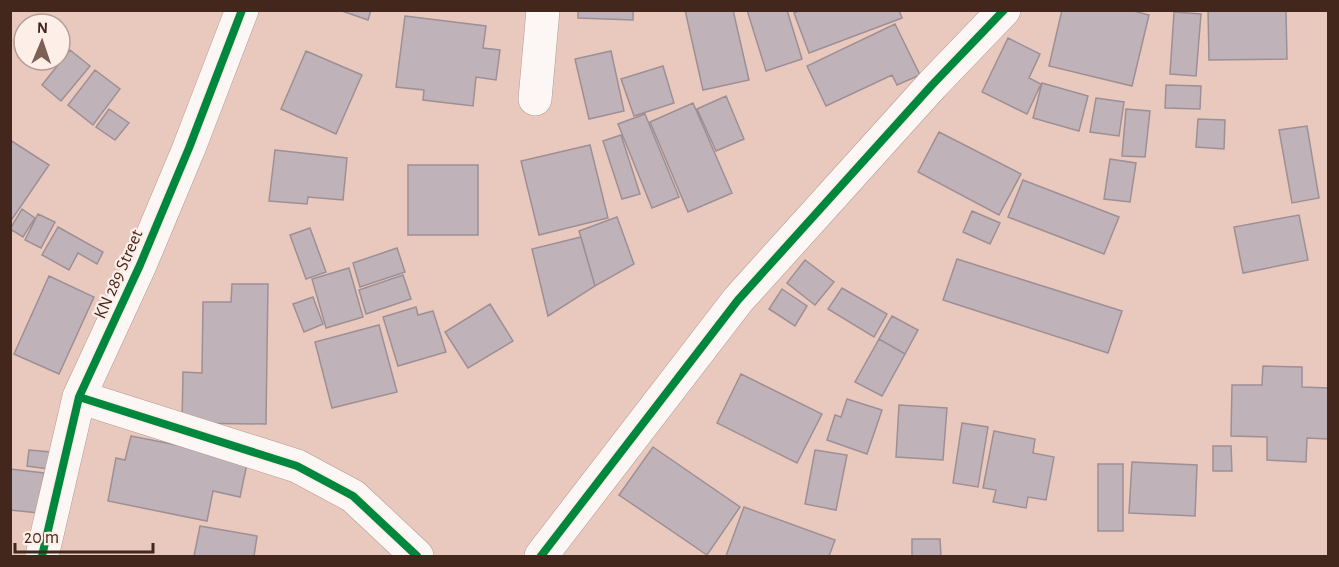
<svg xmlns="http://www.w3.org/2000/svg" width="1339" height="567" font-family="'Alegreya Sans',sans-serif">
  <rect width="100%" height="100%" fill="#e9c9be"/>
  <path fill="#c0b2b9" stroke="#9e8f95" stroke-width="1.5" d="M 339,10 L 371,10 L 368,20 Z
    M 578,10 L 633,10 L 633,20 L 578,18 Z
    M 685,10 L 733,10 L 749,80 L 703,90 Z
    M 747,10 L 787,10 L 802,59 L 766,71 Z
    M 801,10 L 899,10 L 902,18 L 809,53 L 794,13 Z
    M 1062,10 L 1130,10 L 1149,15 L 1132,86 L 1049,66 Z
    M 1208,10 L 1286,10 L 1287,59 L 1209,60 Z
    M 1174,12 L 1201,14 L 1196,76 L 1170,74 Z
    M 405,16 L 486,26 L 483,48 L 500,50 L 496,80 L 476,77 L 473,106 L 423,100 L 424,90 L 396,87 Z
    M 895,24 L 920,75 L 897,85 L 892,75 L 826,106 L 807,66 Z
    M 1008,38 L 1040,54 L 1029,78 L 1041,84 L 1027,114 L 982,92 Z
    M 70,50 L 90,66 L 61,101 L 42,85 Z
    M 306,51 L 362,75 L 336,134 L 281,109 Z
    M 611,51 L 624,111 L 589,119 L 575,59 Z
    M 663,66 L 674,103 L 634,116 L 621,79 Z
    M 95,70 L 120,89 L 93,125 L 68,105 Z
    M 1042,83 L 1088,96 L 1079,131 L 1033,118 Z
    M 1166,85 L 1201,86 L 1200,109 L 1165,108 Z
    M 726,96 L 744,139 L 716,151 L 697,109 Z
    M 1096,98 L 1124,102 L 1119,136 L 1090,132 Z
    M 693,103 L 732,193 L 688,212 L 650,122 Z
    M 109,109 L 129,123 L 115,140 L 96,127 Z
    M 1126,109 L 1150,111 L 1145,157 L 1122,156 Z
    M 645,114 L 679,197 L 652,208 L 618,124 Z
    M 1198,119 L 1225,120 L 1224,149 L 1196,147 Z
    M 1307,126 L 1319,198 L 1292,203 L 1279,130 Z
    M 939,132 L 1021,174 L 999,215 L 918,172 Z
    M 621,135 L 640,194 L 622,199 L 603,141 Z
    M 10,140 L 49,165 L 10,222 Z
    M 590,145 L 608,218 L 539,235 L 521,161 Z
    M 275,150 L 347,158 L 343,200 L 308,197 L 307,204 L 269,201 Z
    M 1110,159 L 1136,163 L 1130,202 L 1104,199 Z
    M 408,165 L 478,165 L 478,235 L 408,235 Z
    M 1023,180 L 1119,217 L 1104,254 L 1008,217 Z
    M 22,209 L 35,218 L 23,237 L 10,229 Z
    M 972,211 L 1000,223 L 990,244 L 963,232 Z
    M 38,214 L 55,222 L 41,248 L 25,240 Z
    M 1299,215 L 1308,260 L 1243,273 L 1234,227 Z
    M 617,217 L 634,264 L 595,286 L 579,231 Z
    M 58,227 L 103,252 L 97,264 L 78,253 L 69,270 L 42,255 Z
    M 310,228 L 326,272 L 306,279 L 290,235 Z
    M 581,237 L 595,286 L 548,316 L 532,249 Z
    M 397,248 L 405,272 L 360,287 L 353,263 Z
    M 957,259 L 1122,311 L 1108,353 L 943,300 Z
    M 805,260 L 834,282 L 815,305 L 787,283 Z
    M 349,268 L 363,317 L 326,328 L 312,279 Z
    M 403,275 L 411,299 L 366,314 L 359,290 Z
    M 49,276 L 94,297 L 59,374 L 14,354 Z
    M 232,284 L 268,284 L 266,424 L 182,423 L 183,372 L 202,373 L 203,302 L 231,302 Z
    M 842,288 L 887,314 L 874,337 L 828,309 Z
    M 782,289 L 807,306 L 795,326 L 769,309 Z
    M 313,297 L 323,324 L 304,332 L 293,304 Z
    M 490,304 L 513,341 L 468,368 L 445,332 Z
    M 416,307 L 418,315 L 433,311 L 446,352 L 398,366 L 383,317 Z
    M 892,316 L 918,330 L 905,354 L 879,339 Z
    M 379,325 L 397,392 L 332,408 L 315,342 Z
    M 879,339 L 905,354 L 882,396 L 855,382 Z
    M 1263,366 L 1302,367 L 1302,387 L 1328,388 L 1328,439 L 1307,438 L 1306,462 L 1267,460 L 1267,437 L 1231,436 L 1232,385 L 1262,385 Z
    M 741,374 L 822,414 L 797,463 L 717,423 Z
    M 847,399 L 882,410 L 867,454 L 827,440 L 835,415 L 841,417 Z
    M 899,405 L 947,408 L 943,460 L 896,457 Z
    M 962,423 L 988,427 L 978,487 L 953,483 Z
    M 994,431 L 1035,439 L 1033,453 L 1054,457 L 1046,500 L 1028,497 L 1026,508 L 993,502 L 996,490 L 983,488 Z
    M 131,436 L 248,459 L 240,497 L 213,491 L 207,521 L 108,501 L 116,458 L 125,460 Z
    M 1213,446 L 1231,446 L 1232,471 L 1213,471 Z
    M 653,447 L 740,507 L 707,555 L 619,495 Z
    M 29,450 L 51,452 L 49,469 L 27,466 Z
    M 815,450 L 847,455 L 836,510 L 805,504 Z
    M 1132,462 L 1197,465 L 1195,516 L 1129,513 Z
    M 1098,464 L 1123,464 L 1123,531 L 1098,531 Z
    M 10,469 L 44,473 L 39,513 L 10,510 Z
    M 744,507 L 835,540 L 829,556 L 726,556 Z
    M 200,526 L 257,536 L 254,556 L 194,556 Z
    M 912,539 L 940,539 L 941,556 L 912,556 Z"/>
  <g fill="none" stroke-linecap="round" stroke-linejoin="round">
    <g stroke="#b2988e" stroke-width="34">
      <path id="street" d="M 535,99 L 543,10
        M 79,397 L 297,466 L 353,496 L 417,556
        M 42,556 L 79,397 L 140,265 L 189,148 L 242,10
        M 541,556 L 738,300 L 932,85 L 1004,10"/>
    </g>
    <use href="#street" stroke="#fcf7f5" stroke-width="33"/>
    <g stroke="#fdeee8" stroke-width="11">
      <path id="cycleway" d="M 79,397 L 297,466 L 353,496 L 417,556
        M 42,556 L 79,397 L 140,265 L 189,148 L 242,10
        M 541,556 L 738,300 L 932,85 L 1004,10"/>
    </g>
    <use href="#cycleway" stroke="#00873e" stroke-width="8"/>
  </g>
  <g text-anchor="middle" stroke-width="4.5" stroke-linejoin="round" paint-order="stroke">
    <g font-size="18" fill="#43271d" stroke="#fdeee8">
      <text transform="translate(118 274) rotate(-66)" y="6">KN 289 Street</text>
    </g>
  </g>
  <rect width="1339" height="567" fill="none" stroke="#43271d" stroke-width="24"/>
  <g transform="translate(42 42) rotate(2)"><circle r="28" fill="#fdeee8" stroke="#b39e97" stroke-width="1.5"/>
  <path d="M0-4.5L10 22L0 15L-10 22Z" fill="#7d6055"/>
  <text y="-9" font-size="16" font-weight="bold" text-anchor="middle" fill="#43271d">N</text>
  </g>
  <path d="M15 543v9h138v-9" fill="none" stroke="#43271d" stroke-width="3"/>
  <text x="24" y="543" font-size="18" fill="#43271d" stroke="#fdeee8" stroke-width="4.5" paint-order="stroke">20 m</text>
</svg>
